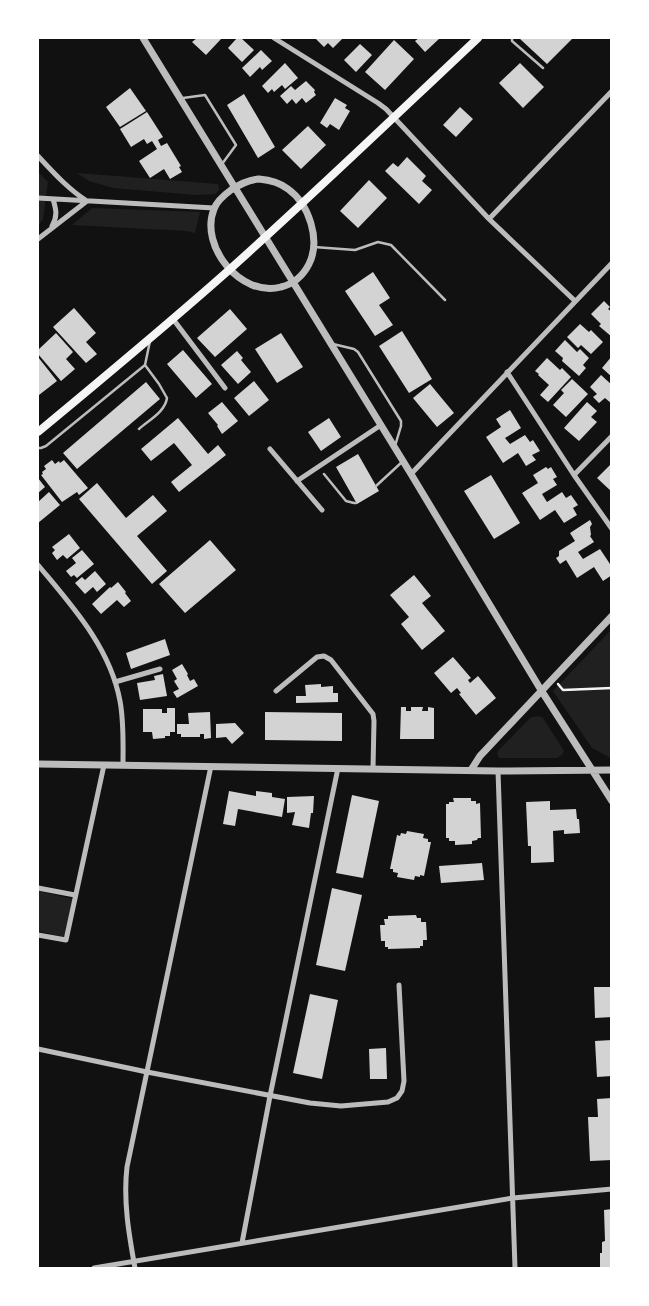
<svg xmlns="http://www.w3.org/2000/svg" width="649" height="1306" font-family="Arial,sans-serif">
  <rect width="100%" height="100%" fill="#111"/>
  <path fill="#202020" d="M 38,172 L 48,182 L 43,219 L 38,226 Z
    M 77,173 L 218,184 L 219,190 L 215,194 L 196,195 L 113,188 L 89,181 Z
    M 92,208 L 200,212 L 195,233 L 187,231 L 72,225 Z
    M 611,630 L 611,757 L 609,757 L 592,748 L 553,691 Z
    M 538,716 L 543,718 L 564,751 L 562,755 L 557,758 L 499,758 L 497,752 L 530,718 Z
    M 38,891 L 73,899 L 64,937 L 38,931 Z"/>
  <path fill="#d3d3d3" d="M 197,38 L 222,38 L 206,55 L 192,42 Z
    M 237,38 L 241,38 L 254,50 L 242,62 L 228,48 Z
    M 315,38 L 343,38 L 333,48 L 328,43 L 324,47 Z
    M 419,38 L 440,38 L 425,52 L 415,41 Z
    M 519,38 L 573,38 L 547,64 Z
    M 394,40 L 414,59 L 385,90 L 365,72 Z
    M 360,44 L 372,55 L 356,72 L 344,60 Z
    M 261,50 L 272,61 L 262,70 L 260,67 L 250,77 L 242,68 Z
    M 285,63 L 298,78 L 285,89 L 282,85 L 274,92 L 272,89 L 268,93 L 262,86 Z
    M 520,63 L 544,87 L 523,108 L 499,83 Z
    M 306,81 L 315,90 L 314,92 L 316,95 L 306,103 L 302,98 L 296,104 L 292,99 L 287,104 L 280,96 L 291,86 L 295,90 Z
    M 130,88 L 146,111 L 120,127 L 106,107 Z
    M 244,94 L 275,147 L 258,158 L 227,105 Z
    M 335,98 L 347,105 L 345,108 L 350,111 L 339,130 L 330,124 L 327,128 L 320,123 Z
    M 460,107 L 473,119 L 456,137 L 443,125 Z
    M 147,112 L 163,137 L 158,140 L 161,146 L 167,143 L 181,166 L 179,167 L 182,172 L 170,179 L 164,169 L 150,178 L 139,161 L 157,149 L 152,141 L 147,144 L 144,139 L 131,147 L 120,129 Z
    M 308,126 L 326,145 L 301,169 L 282,150 Z
    M 407,157 L 426,176 L 422,181 L 432,190 L 419,204 L 385,171 L 393,163 L 398,167 Z
    M 369,180 L 387,198 L 358,228 L 340,211 Z
    M 373,272 L 390,298 L 379,305 L 393,325 L 375,336 L 345,291 Z
    M 604,301 L 610,307 L 608,309 L 612,312 L 612,337 L 599,326 L 601,324 L 591,314 Z
    M 74,308 L 96,333 L 86,342 L 97,354 L 86,363 L 53,327 Z
    M 230,309 L 247,329 L 215,357 L 197,338 Z
    M 580,324 L 589,332 L 591,330 L 603,342 L 591,354 L 581,345 L 578,348 L 567,337 Z
    M 402,331 L 432,379 L 409,393 L 379,346 Z
    M 56,333 L 73,352 L 66,359 L 75,369 L 61,381 L 38,354 L 38,350 Z
    M 281,333 L 303,367 L 277,383 L 255,349 Z
    M 565,340 L 577,352 L 580,349 L 589,358 L 583,365 L 586,368 L 579,376 L 562,361 L 563,358 L 555,351 Z
    M 183,350 L 212,384 L 196,398 L 167,364 Z
    M 237,351 L 243,358 L 241,360 L 251,372 L 238,384 L 221,365 Z
    M 612,356 L 612,377 L 602,368 Z
    M 38,357 L 57,381 L 39,395 L 38,392 Z
    M 547,358 L 560,370 L 562,368 L 571,377 L 548,402 L 540,395 L 549,385 L 538,375 L 539,374 L 535,371 Z
    M 601,375 L 612,385 L 612,404 L 605,398 L 599,403 L 593,397 L 597,394 L 590,387 Z
    M 572,379 L 588,394 L 566,417 L 553,405 L 564,393 L 561,390 Z
    M 254,381 L 269,400 L 249,416 L 234,398 Z
    M 146,382 L 160,399 L 77,469 L 63,453 Z
    M 430,384 L 454,413 L 437,427 L 413,398 Z
    M 222,402 L 238,421 L 222,434 L 217,426 L 218,425 L 208,413 Z
    M 587,402 L 597,411 L 591,417 L 597,422 L 579,441 L 564,428 Z
    M 510,410 L 521,428 L 505,438 L 510,444 L 525,435 L 530,442 L 533,440 L 540,451 L 532,455 L 536,460 L 526,466 L 518,453 L 503,463 L 486,437 L 501,427 L 496,419 Z
    M 178,418 L 208,454 L 218,445 L 226,455 L 179,492 L 171,482 L 192,465 L 174,443 L 151,461 L 141,449 Z
    M 329,418 L 341,437 L 321,451 L 308,432 Z
    M 358,454 L 379,491 L 357,504 L 336,467 Z
    M 52,460 L 55,464 L 59,461 L 60,463 L 64,460 L 88,488 L 79,495 L 77,492 L 62,502 L 41,475 L 43,474 L 42,472 L 46,469 L 44,466 Z
    M 611,464 L 612,465 L 612,492 L 597,478 Z
    M 546,467 L 548,469 L 551,467 L 557,477 L 553,479 L 557,485 L 542,494 L 547,502 L 562,492 L 566,498 L 571,495 L 578,505 L 573,508 L 577,515 L 564,523 L 555,510 L 540,520 L 522,493 L 538,483 L 533,475 Z
    M 491,475 L 520,523 L 494,539 L 464,491 Z
    M 38,478 L 45,487 L 38,493 Z
    M 97,483 L 126,518 L 153,495 L 167,511 L 137,536 L 167,571 L 152,584 L 79,499 Z
    M 49,492 L 60,505 L 38,523 L 38,502 Z
    M 590,520 L 592,524 L 590,527 L 591,535 L 590,536 L 594,542 L 578,552 L 583,559 L 600,549 L 612,567 L 612,575 L 603,581 L 594,567 L 577,578 L 566,560 L 560,564 L 556,558 L 559,556 L 559,551 L 575,541 L 570,533 Z
    M 69,534 L 80,548 L 67,559 L 63,555 L 57,560 L 52,553 L 55,550 L 52,547 Z
    M 210,540 L 236,570 L 185,613 L 159,584 Z
    M 82,550 L 94,564 L 77,578 L 74,575 L 71,577 L 66,571 L 76,563 L 72,558 Z
    M 95,571 L 106,584 L 97,592 L 93,587 L 85,594 L 75,583 L 82,577 L 85,580 Z
    M 414,575 L 431,596 L 422,603 L 445,631 L 422,650 L 401,624 L 409,617 L 390,595 Z
    M 118,582 L 126,592 L 125,593 L 131,601 L 124,607 L 117,600 L 101,614 L 92,604 L 110,587 L 111,588 Z
    M 165,639 L 170,655 L 131,669 L 126,653 Z
    M 453,657 L 471,678 L 468,680 L 470,683 L 478,676 L 496,698 L 476,715 L 459,694 L 461,693 L 457,688 L 451,693 L 434,673 Z
    M 182,664 L 188,674 L 187,675 L 190,681 L 194,679 L 198,686 L 177,698 L 173,692 L 179,689 L 174,681 L 177,679 L 172,670 Z
    M 163,674 L 167,696 L 140,700 L 137,683 L 155,680 L 154,676 Z
    M 321,684 L 321,687 L 333,686 L 333,693 L 338,693 L 338,702 L 296,703 L 296,696 L 306,696 L 305,685 Z
    M 401,707 L 406,707 L 406,711 L 411,711 L 411,707 L 423,707 L 422,711 L 428,711 L 428,707 L 434,708 L 434,739 L 400,739 Z
    M 167,708 L 175,708 L 175,732 L 170,732 L 170,736 L 165,736 L 165,738 L 153,739 L 152,732 L 143,732 L 143,709 L 162,709 L 162,713 L 167,713 Z
    M 210,712 L 211,738 L 204,739 L 204,734 L 200,734 L 200,737 L 181,737 L 181,734 L 177,734 L 177,724 L 189,724 L 188,713 Z
    M 265,712 L 342,713 L 342,741 L 265,740 Z
    M 235,723 L 244,733 L 232,744 L 226,737 L 216,738 L 216,724 Z
    M 229,791 L 256,796 L 256,791 L 272,793 L 272,797 L 285,799 L 282,817 L 238,809 L 235,826 L 223,824 Z
    M 352,795 L 379,801 L 363,878 L 336,873 Z
    M 314,796 L 313,813 L 311,813 L 309,828 L 292,825 L 295,812 L 287,813 L 287,797 Z
    M 453,798 L 471,798 L 471,801 L 476,801 L 476,804 L 480,803 L 481,838 L 478,838 L 477,840 L 472,841 L 472,844 L 455,845 L 455,841 L 449,841 L 449,838 L 446,838 L 446,804 L 449,804 L 449,802 L 454,802 Z
    M 550,801 L 550,810 L 576,809 L 577,819 L 579,819 L 580,833 L 564,834 L 564,830 L 553,831 L 554,862 L 531,863 L 531,846 L 528,846 L 526,802 Z
    M 407,831 L 424,834 L 423,838 L 428,839 L 428,842 L 431,842 L 424,876 L 420,875 L 420,877 L 415,876 L 414,880 L 397,877 L 398,873 L 393,872 L 393,869 L 390,869 L 397,835 L 400,836 L 401,833 L 406,834 Z
    M 482,863 L 484,880 L 441,883 L 439,866 Z
    M 332,888 L 362,895 L 345,971 L 316,965 Z
    M 416,915 L 417,918 L 421,918 L 421,922 L 426,922 L 427,940 L 423,940 L 423,946 L 420,946 L 420,948 L 388,949 L 388,947 L 385,947 L 385,941 L 381,941 L 380,925 L 385,925 L 384,919 L 388,919 L 388,916 Z
    M 594,987 L 612,987 L 612,1017 L 595,1018 Z
    M 310,994 L 338,1000 L 322,1079 L 293,1073 Z
    M 612,1040 L 612,1076 L 597,1077 L 595,1041 Z
    M 386,1048 L 387,1079 L 370,1079 L 369,1049 Z
    M 612,1098 L 612,1160 L 590,1161 L 588,1117 L 598,1117 L 597,1099 Z
    M 612,1209 L 612,1267 L 600,1267 L 600,1253 L 602,1253 L 602,1242 L 605,1241 L 604,1210 Z"/>
  <g fill="none" stroke-linecap="round" stroke-linejoin="round">
    <path stroke="#f5f5f5" stroke-width="2.5" d="M 558,684 L 563,690 L 612,688"/>
    <path stroke="#bcbcbc" stroke-width="2.5" d="M 512,38 L 512,41 L 543,68
      M 183,98 L 205,95 L 236,145 L 222,164
      M 314,247 L 355,250 L 378,242 L 391,245 L 445,300
      M 333,344 L 354,349 L 358,352 L 401,421 L 401,426 L 395,446
      M 139,429 C 149,420 165,412 167,398 L 159,384 L 145,365
      M 38,448 L 41,448 L 46,446 L 145,365 L 150,341
      M 324,474 L 346,501 L 354,503 L 356,503
      M 376,486 L 402,462"/>
    <path stroke="#bcbcbc" stroke-width="5" d="M 274,38 L 378,103 L 386,109 L 489,219 L 575,301
      M 38,156 C 53,172 68,189 87,201 L 38,239
      M 38,198 L 214,208
      M 489,219 L 612,91
      M 52,226 C 58,216 56,209 53,199
      M 173,319 L 225,388
      M 507,372 L 574,475 L 612,529
      M 270,449 L 322,510
      M 411,474 L 612,263
      M 574,475 L 612,436
      M 297,481 L 381,425
      M 38,565 C 72,606 110,647 120,701 C 124,722 123,744 123,765
      M 115,682 L 160,669
      M 276,691 L 317,657 L 324,656 L 331,660 L 373,714 L 374,721 L 373,769
      M 498,771 L 515,1268
      M 38,888 L 75,895
      M 38,935 L 66,940 L 104,765
      M 38,1049 L 147,1072 L 310,1103 L 341,1106 L 388,1102 L 397,1098 L 402,1091 L 404,1081 L 399,985
      M 242,1243 L 270,1096 L 338,768
      M 94,1268 L 513,1198 L 612,1189
      M 135,1268 C 129,1235 123,1201 127,1167 L 211,766"/>
    <path stroke="#bcbcbc" stroke-width="7" d="M 143,38 L 411,474 L 541,690 L 612,801
      M 259,179 C 270,180 279,182 288,189 C 309,204 321,240 309,264 C 303,276 293,284 281,287 C 241,298 199,246 214,209 C 217,201 224,195 231,190 C 240,184 248,180 259,179 Z
      M 38,764 L 498,771 L 612,770
      M 471,770 L 480,756 L 612,616"/>
    <path stroke="#f5f5f5" stroke-width="8" d="M 38,432 C 102,379 166,326 229,270 C 313,195 395,116 478,38"/>
  </g>
  <rect width="649" height="1306" fill="none" stroke="#ffffff" stroke-width="78"/>
</svg>
